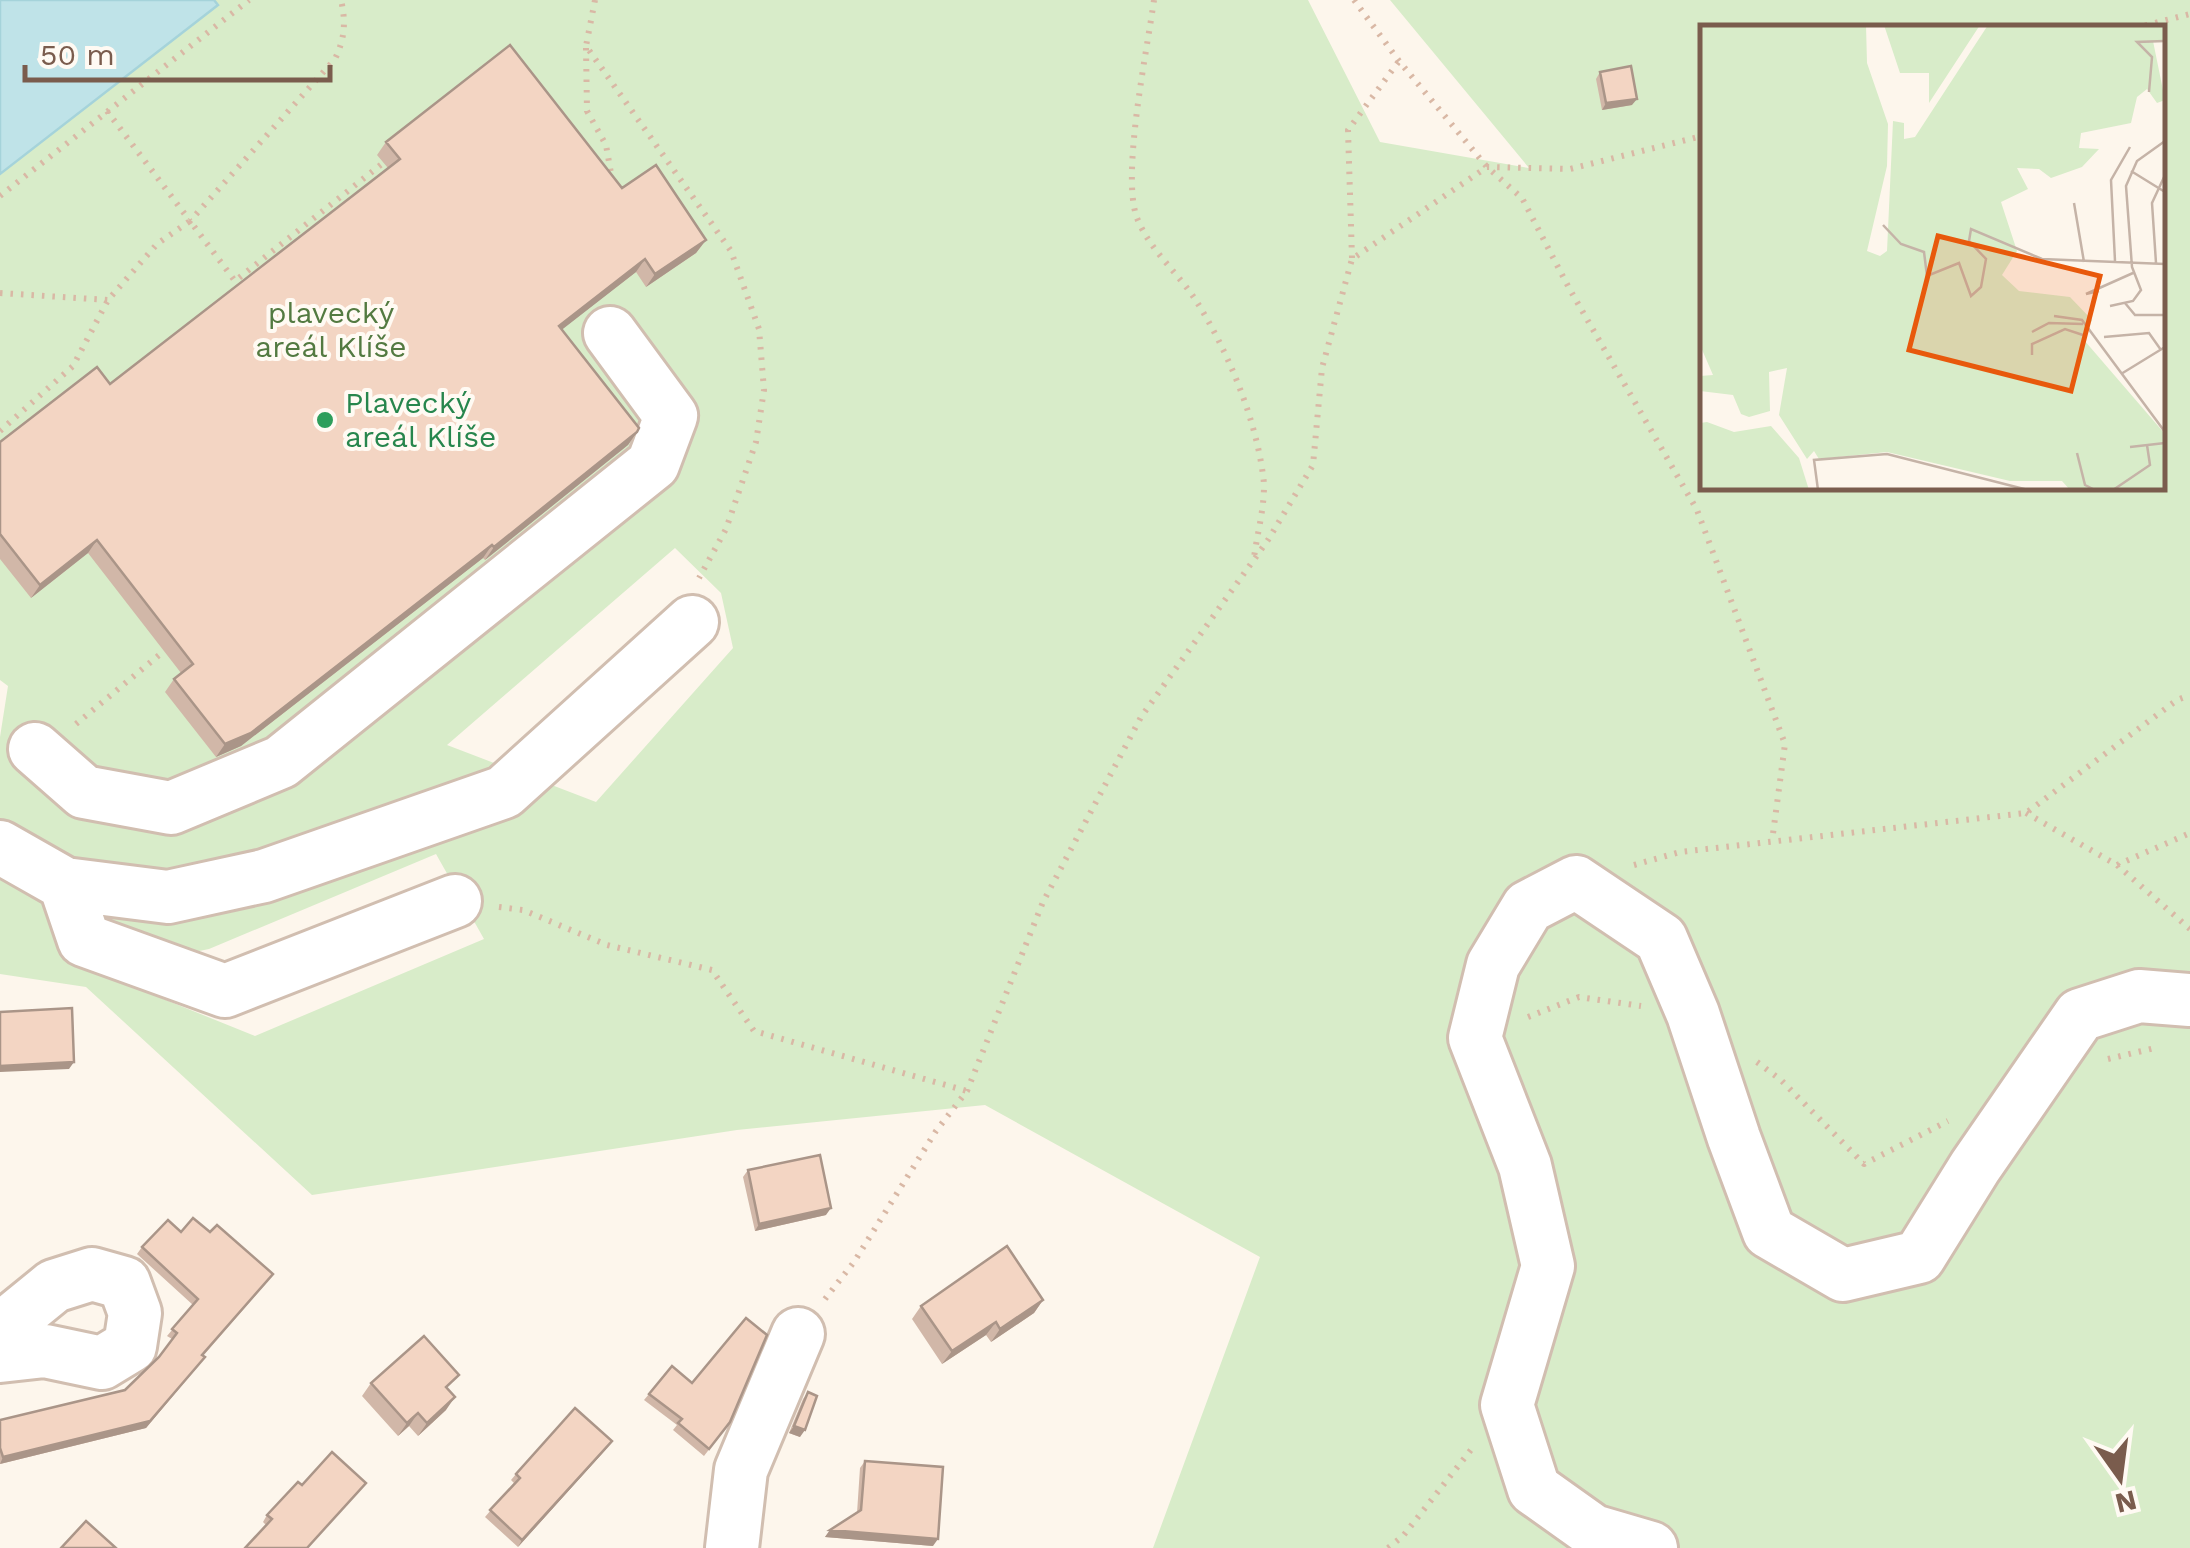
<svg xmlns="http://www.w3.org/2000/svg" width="2190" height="1548" font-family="'Work Sans',sans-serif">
  <rect width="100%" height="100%" fill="#fdf6ec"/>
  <path fill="#d8ecc9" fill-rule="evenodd" d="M 0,0 L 1308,0 L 1380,142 L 1529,168 L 1390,0 L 2190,0 L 2190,1548 L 1153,1548 L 1260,1257 L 985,1105 L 737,1130 L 312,1195 L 86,987 L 0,974 L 0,737 L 8,686 L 0,680 ZM 1702,28 L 2162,28 L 2162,488 L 1702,488 ZM 675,548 L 721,593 L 733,648 L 596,802 L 447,745 ZM 436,854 L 484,939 L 255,1036 L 151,994 L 161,959 L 209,949 Z"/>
  <path fill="#bfe3e8" stroke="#a5d3da" stroke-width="2.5" d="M 0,0 L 214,0 L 218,5 L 0,174 Z"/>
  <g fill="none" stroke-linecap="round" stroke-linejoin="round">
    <g stroke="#d1beb0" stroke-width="58">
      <path id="minor" d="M 35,749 L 84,792 L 171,808 L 281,762 L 653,464 L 671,416 L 610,333
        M 0,847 L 65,884 L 168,897 L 264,876 L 504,792 L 692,622
        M 65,884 L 84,940 L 225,991 L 455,901
        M 0,1330 L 54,1286 L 92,1274 L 124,1283 L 135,1313 L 130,1346 L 102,1363 L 45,1351 L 0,1356
        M 732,1548 L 741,1470 L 798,1334
        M 1651,1548 L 1593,1531 L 1534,1489 L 1507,1405 L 1548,1266 L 1525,1166 L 1475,1038 L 1493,965 L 1528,907 L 1576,882 L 1661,939 L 1693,1014 L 1734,1138 L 1769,1232 L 1843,1275 L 1919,1257 L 1975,1167 L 2080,1015 L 2139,996 L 2190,1000"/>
    </g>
    <path stroke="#d9b8a5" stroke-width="6" stroke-dasharray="2.5 8" stroke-linecap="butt" d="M 595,0 L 586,46 L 731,251 L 759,329 L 764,390 L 756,442 L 726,529 L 699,578
      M 1154,0 C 1147,51 1121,175 1137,218 C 1149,249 1177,272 1195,299 C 1227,349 1255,416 1263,475 C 1267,500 1257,533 1254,558
      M 1354,0 L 1399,61 L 1487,167 L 1522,198 L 1569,288 L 1697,510 L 1785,744 L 1772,841
      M 2135,28 L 2190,14
      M 586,48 L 587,111 L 606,145 L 612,179
      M 107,111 L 190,221 L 335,59 C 345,38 346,22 341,0
      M 0,196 L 249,0
      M 1352,258 L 1348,130 L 1399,61
      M 0,293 L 108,300
      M 0,431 L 73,366 L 108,300 L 157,244 L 190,221 L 235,281 L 383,163
      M 76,724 L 164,651
      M 2026,813 L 2117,865 L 2190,929
      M 1634,865 L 1680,852 L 2026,813 L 2177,700 L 2190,695
      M 2117,865 L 2190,833
      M 499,907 L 523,910 L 607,945 L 712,970 L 754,1031 L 967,1091
      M 1528,1017 L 1579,997 L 1641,1006
      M 2108,1059 L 2159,1047
      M 1757,1062 L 1781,1080 L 1864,1164 L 1948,1121
      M 825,1299 L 854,1262 L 936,1131 L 967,1091 L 1043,902 L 1141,717 L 1268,540 L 1313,465 L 1322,368 L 1352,259 L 1487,167 L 1570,169 L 1702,136
      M 1388,1548 L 1403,1536 L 1474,1446"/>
    <use href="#minor" stroke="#fff" stroke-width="52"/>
  </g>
  <path fill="#d1b7a8" d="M 1600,72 L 1632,105 L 1602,110 L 1596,79 Z
    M 386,142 L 622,188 L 706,240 L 696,253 L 646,287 L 636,272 L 562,329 L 637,432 L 628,445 L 485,560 L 483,558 L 241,746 L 216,757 L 165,692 L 174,679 L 181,673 L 88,553 L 31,598 L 0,559 L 0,442 L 110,384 L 388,168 L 377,155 Z
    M 748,1170 L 826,1215 L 755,1231 L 743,1177 Z
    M 181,1232 L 268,1281 L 203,1356 L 200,1364 L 146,1428 L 0,1464 L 0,1420 L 125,1390 L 159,1357 L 172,1339 L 167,1336 L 193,1305 L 137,1254 L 142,1247 Z
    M 1043,1300 L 1034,1313 L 991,1342 L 986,1335 L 942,1364 L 912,1319 L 921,1306 Z
    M 371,1383 L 449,1390 L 446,1410 L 418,1436 L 409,1426 L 398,1436 L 362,1396 Z
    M 808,1392 L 800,1437 L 789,1433 L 803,1399 Z
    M 649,1394 L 730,1422 L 704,1456 L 673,1430 L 677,1425 L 644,1400 Z
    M 607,1448 L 518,1547 L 485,1517 L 514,1483 L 511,1480 L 516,1474 Z
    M 865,1461 L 933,1546 L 825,1537 L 830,1530 L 857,1513 L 860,1468 Z
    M 366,1483 L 308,1548 L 245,1548 L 266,1525 L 263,1522 L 267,1515 L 302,1485 Z"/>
  <path fill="#aa9588" d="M 1637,99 L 1632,105 L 1602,110 L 1606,103 Z
    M 706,240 L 696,253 L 646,287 L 655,274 Z
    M 645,259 L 636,272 L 550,339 L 559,326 Z
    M 637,432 L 628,445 L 485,560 L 494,547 Z
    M 97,540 L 88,553 L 31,598 L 40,585 Z
    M 492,545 L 483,558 L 241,746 L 216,757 L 225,744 Z
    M 74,1062 L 69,1069 L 0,1072 L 0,1066 Z
    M 831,1208 L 826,1215 L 755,1231 L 759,1224 Z
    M 1043,1300 L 1034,1313 L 991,1342 L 1000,1329 Z
    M 996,1322 L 986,1335 L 942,1364 L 952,1351 Z
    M 205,1357 L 146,1428 L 0,1464 L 3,1457 Z
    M 455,1397 L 446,1410 L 418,1436 L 427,1423 Z
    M 418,1413 L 409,1426 L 398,1436 L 407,1423 Z
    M 794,1426 L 805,1430 L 800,1437 L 789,1433 Z
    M 612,1441 L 607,1448 L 518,1547 L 522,1540 Z
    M 830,1530 L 938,1539 L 933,1546 L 825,1537 Z"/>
  <path fill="#f3d5c3" stroke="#aa9588" stroke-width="2.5" d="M 510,45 L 622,188 L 656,165 L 706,240 L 655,274 L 645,259 L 559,326 L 639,428 L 637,432 L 494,547 L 492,545 L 251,733 L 225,744 L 174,679 L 193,664 L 97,540 L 40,585 L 0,534 L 0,442 L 97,367 L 110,384 L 400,159 L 386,142 Z
    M 1631,66 L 1637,99 L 1606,103 L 1600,72 Z
    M 72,1008 L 74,1062 L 0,1066 L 0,1012 Z
    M 820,1155 L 831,1208 L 759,1224 L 748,1170 Z
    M 193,1218 L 210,1232 L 217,1225 L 273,1274 L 202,1355 L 205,1357 L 150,1421 L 3,1457 L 0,1448 L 0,1420 L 125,1390 L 159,1357 L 177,1333 L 172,1329 L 198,1299 L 142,1247 L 168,1220 L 181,1232 Z
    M 1007,1246 L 1043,1300 L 1000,1329 L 996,1322 L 952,1351 L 921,1306 Z
    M 746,1318 L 767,1335 L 730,1422 L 709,1449 L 678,1423 L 682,1419 L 649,1394 L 672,1366 L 692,1383 Z
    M 424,1336 L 459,1375 L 446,1387 L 455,1397 L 427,1423 L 418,1413 L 407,1423 L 371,1383 Z
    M 808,1392 L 817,1396 L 805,1430 L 794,1426 Z
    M 575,1408 L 612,1441 L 522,1540 L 490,1510 L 520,1478 L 516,1474 Z
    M 332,1452 L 366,1483 L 307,1548 L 245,1548 L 272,1519 L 267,1515 L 298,1482 L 302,1485 Z
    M 865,1461 L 943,1467 L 938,1539 L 830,1530 L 861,1510 Z
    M 86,1521 L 116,1548 L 61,1548 Z"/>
  <circle fill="#2e9e5b" stroke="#fffaf3" stroke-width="4" cx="325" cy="420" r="10"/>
  <g text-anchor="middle" stroke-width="8" stroke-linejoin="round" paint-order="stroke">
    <g font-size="30" fill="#537a41" stroke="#fffaf3">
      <text x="331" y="323">plavecký<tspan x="331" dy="34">areál Klíše</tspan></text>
    </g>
    <g font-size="30" fill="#27864d" stroke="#fffaf3" text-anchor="start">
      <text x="345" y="413">Plavecký<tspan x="345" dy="34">areál Klíše</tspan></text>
    </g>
  </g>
  <g transform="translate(1700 25)">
    <rect width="465" height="465" fill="#fdf6ec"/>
    <path d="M 0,0 L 166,0 L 167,38 L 188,99 L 187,141 L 167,226 L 180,231 L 187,226 L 193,96 L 204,98 L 204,114 L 215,112 L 288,0 L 465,0 L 465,15 L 453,16 L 465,75 L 457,78 L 447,64 L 437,72 L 431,98 L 381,108 L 379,123 L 399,124 L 382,142 L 351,153 L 339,144 L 317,143 L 328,164 L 301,177 L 317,226 L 302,250 L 319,266 L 370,272 L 392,295 L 384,315 L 465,409 L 465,465 L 370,465 L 362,456 L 310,456 L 187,427 L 119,434 L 114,426 L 107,434 L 79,390 L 87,343 L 69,347 L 70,386 L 49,392 L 41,389 L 33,370 L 0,366 L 0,351 L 13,350 L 0,320 ZM 184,0 L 280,0 L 229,78 L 229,48 L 200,48 ZM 7,397 L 34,407 L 71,401 L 99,433 L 109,465 L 0,465 L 0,398 Z" fill="#d8ecc9"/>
    <path fill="none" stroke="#c5b3a7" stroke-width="2.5" d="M 449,67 L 452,32 L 437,17 L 465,16M 431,146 L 465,167M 374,178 L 384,237M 183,200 L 201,219 L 224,227 L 227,251 L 259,238 L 271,271 L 281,262 L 286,234 L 269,216 L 271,204 L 342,234 L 465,239M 415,236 L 411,155 L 430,122M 456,238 L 452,178 L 465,150M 399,266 L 386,269 L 433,248M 425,278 L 435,290 L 465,290M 410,281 L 433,276 L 441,265 L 432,242 L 426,161 L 437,136 L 465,116M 354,291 L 382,295 L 465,407M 332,307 L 349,298 L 383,299M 404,312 L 449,308 L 461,325M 332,330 L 332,319 L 365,304 L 383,310M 421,349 L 465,322M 430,422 L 465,418M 377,428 L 385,460 L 395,465M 118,465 L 114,435 L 187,429 L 328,465M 413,465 L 450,440 L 447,420"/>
    <path fill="#e8590c" fill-opacity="0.15" stroke="#e8590c" stroke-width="5" d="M 238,211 L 400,251 L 371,366 L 209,325 Z"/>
    <rect width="465" height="465" fill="none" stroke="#7a5c4d" stroke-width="5"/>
  </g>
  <g transform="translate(2120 1478) rotate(166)" stroke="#fffaf3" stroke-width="8" paint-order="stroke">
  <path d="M0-8L18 38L0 25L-18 38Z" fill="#7a5c4d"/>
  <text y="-15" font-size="28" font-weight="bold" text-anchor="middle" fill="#7a5c4d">N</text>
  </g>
  <path d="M25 65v15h305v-15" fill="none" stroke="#7a5c4d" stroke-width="5"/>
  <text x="40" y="65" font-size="30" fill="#7a5c4d" stroke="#fffaf3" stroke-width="8" paint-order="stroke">50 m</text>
</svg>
